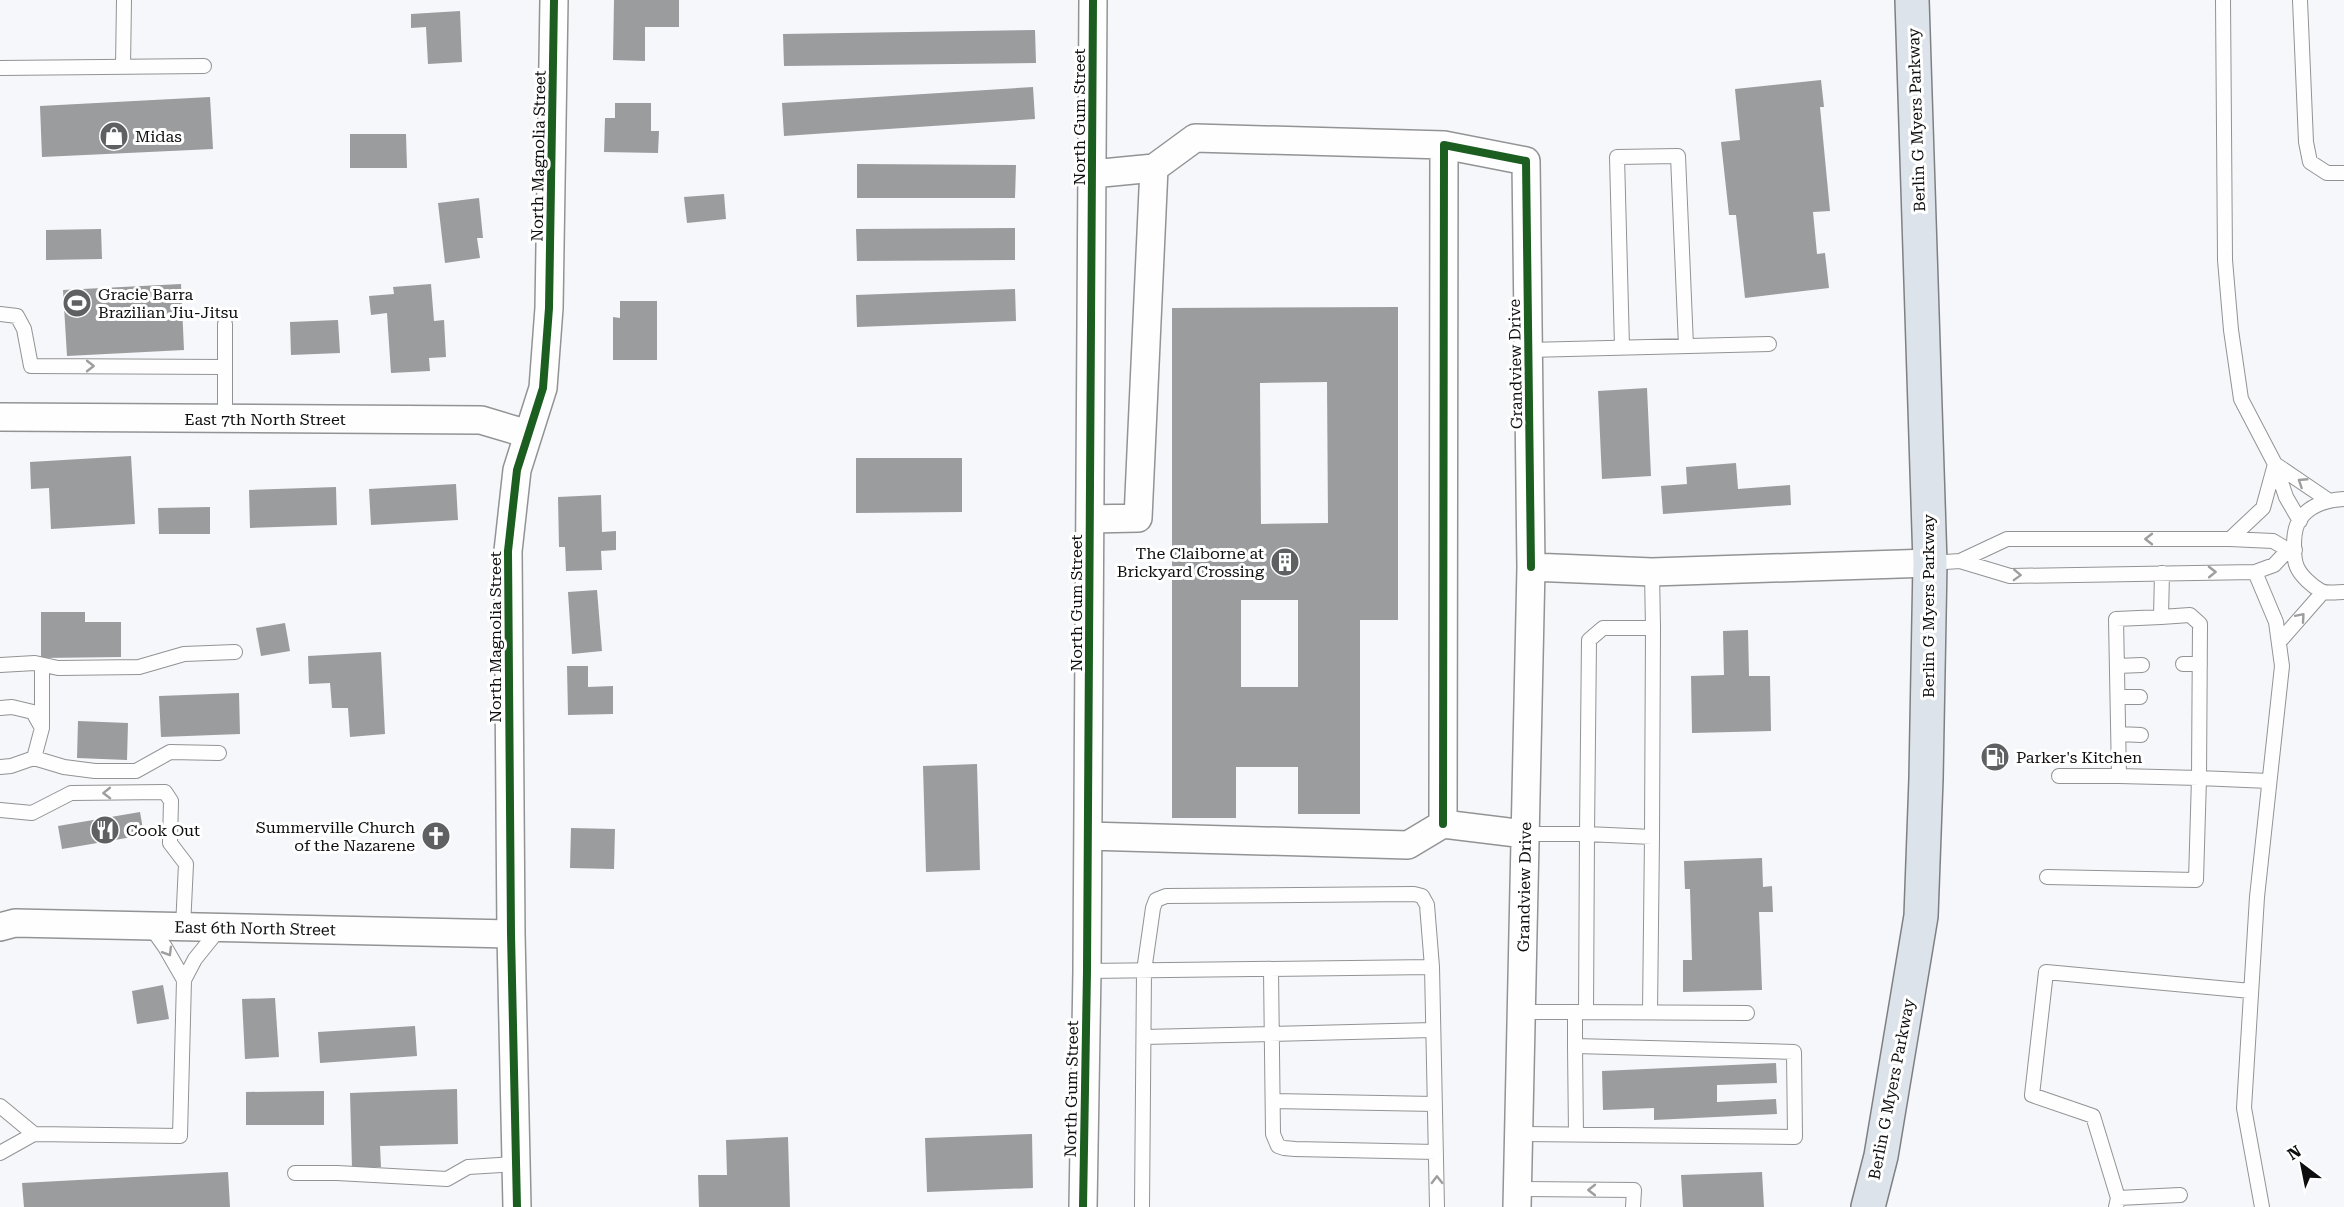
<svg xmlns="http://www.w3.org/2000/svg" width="2344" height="1207" font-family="'Roboto Serif',serif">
  <rect width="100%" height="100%" fill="#f5f7fa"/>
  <path fill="#9a9c9e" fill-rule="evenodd" d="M 614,0 L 679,0 L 679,27 L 645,27 L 645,61 L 613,60 Z
    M 460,11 L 462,62 L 428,64 L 426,27 L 411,28 L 411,14 Z
    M 1035,30 L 1036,63 L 784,66 L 783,34 Z
    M 1821,80 L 1824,107 L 1820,107 L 1830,211 L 1813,212 L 1817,254 L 1825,253 L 1829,288 L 1745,298 L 1736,215 L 1729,215 L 1721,142 L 1740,140 L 1735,89 Z
    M 1033,87 L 1035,119 L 784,136 L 782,103 Z
    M 210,97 L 213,149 L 42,157 L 40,106 Z
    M 615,103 L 651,103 L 651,131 L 659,131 L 658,153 L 604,152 L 605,118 L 615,118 Z
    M 350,134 L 406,134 L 407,168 L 350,168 Z
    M 857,164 L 1016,165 L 1015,198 L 857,198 Z
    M 724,194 L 726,219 L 687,223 L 684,197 Z
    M 479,198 L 483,238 L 477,238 L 480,258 L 445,263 L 438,203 Z
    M 1015,228 L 1015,260 L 857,261 L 856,229 Z
    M 101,229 L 102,259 L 46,260 L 46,230 Z
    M 181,284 L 184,350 L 67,356 L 63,290 Z
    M 431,284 L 434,321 L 444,320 L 446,357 L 429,358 L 430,371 L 391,373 L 387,313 L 371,315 L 369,296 L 394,294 L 393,287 Z
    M 1015,289 L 1016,321 L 857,327 L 856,295 Z
    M 620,301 L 657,301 L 657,360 L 613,360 L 613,317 L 620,318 Z
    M 1398,307 L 1398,620 L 1360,620 L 1360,814 L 1298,814 L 1298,767 L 1236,767 L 1236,818 L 1172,818 L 1172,308 ZM 1327,382 L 1328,523 L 1261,524 L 1260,383 ZM 1241,600 L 1298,600 L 1298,687 L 1241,687 Z
    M 338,320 L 340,353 L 291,355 L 290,322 Z
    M 1647,388 L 1651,476 L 1602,479 L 1598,391 Z
    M 131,456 L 135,524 L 51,529 L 49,488 L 31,489 L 30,462 Z
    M 856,458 L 962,458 L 962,512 L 856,513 Z
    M 1736,463 L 1738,489 L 1790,485 L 1791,505 L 1663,514 L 1661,486 L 1687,484 L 1686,467 Z
    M 456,484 L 458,520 L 371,525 L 369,489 Z
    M 336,487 L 337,525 L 250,528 L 249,490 Z
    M 601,495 L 602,532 L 616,531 L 616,550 L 601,551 L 602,570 L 566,571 L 565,547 L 559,547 L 558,497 Z
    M 210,507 L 210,534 L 159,534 L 158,508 Z
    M 597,590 L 602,651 L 572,654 L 568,592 Z
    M 41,612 L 85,612 L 85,622 L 121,622 L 121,657 L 41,658 Z
    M 285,623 L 290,651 L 261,656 L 256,628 Z
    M 1748,630 L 1749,676 L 1770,676 L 1771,731 L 1692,733 L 1691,676 L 1724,675 L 1723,631 Z
    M 381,652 L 385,734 L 350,737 L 348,708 L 332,708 L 330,683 L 309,684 L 308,656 Z
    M 567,666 L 588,666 L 588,687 L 613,686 L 613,714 L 568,715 Z
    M 239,693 L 240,734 L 161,737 L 159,696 Z
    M 78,721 L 128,723 L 127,760 L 77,758 Z
    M 977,764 L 980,870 L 926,872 L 923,766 Z
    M 140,812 L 144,835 L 62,849 L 58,826 Z
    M 571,828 L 615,829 L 614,869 L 570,868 Z
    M 1762,858 L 1763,887 L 1772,886 L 1773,912 L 1759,912 L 1762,990 L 1683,992 L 1683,960 L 1692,960 L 1690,889 L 1685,889 L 1684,861 Z
    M 163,985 L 169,1019 L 137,1024 L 132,991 Z
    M 275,998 L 279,1057 L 245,1059 L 242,999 Z
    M 415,1026 L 417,1056 L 320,1063 L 318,1032 Z
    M 1776,1063 L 1777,1083 L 1717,1085 L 1717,1102 L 1776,1099 L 1777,1114 L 1654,1120 L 1654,1108 L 1603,1110 L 1602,1071 Z
    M 457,1089 L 458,1144 L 380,1146 L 381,1167 L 352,1168 L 350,1093 Z
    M 324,1091 L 324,1125 L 246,1125 L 246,1092 Z
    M 1032,1134 L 1033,1188 L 927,1192 L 925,1138 Z
    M 788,1137 L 790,1207 L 699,1207 L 698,1175 L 727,1175 L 726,1140 Z
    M 228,1172 L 230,1207 L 24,1207 L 22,1183 Z
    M 1762,1172 L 1764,1207 L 1683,1207 L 1681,1175 Z"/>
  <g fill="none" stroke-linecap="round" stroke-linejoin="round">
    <g stroke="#929394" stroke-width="16">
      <path id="service" d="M 2223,0 L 2225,260 L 2231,330 L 2241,399 L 2275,464 L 2286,497 L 2300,521
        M 2300,0 L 2306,142 L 2310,162 L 2327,173 L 2344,173
        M 123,67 L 124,0
        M 0,68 L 204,66
        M 0,314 L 17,316 L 24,329 L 31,366 L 225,367
        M 1622,347 L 1617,157 L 1678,156 L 1686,346
        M 1528,350 L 1769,344
        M 225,419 L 225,324
        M 2275,464 L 2328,500
        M 2344,499 C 2326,500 2305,506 2297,525 C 2293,535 2293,558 2297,567 C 2301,576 2312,586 2321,591 C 2327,594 2337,592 2344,592
        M 2230,539 L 2263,508 L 2275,464
        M 1960,561 L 2010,576 L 2255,572 L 2274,565 L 2288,550
        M 1930,563 L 1960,561 L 2007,539 L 2230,539 L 2273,541 L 2288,550 L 2295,550
        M 1652,572 L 1653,628
        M 2255,572 L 2276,622 L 2282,666 L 2257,897 L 2244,1108 L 2262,1207
        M 2279,642 L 2323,592
        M 2183,664 L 2200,664
        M 0,665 L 35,663 L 58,668 L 139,667 L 184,654 L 235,652
        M 42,665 L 42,726
        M 2117,666 L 2142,665
        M 2118,697 L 2140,697
        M 0,708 L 12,707 L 33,712 L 42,728 L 34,758 L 11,766 L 0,767
        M 2119,734 L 2141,735
        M 34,758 L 64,767 L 95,771 L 136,771 L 170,752 L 219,753
        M 2059,776 L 2119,776 L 2116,619 L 2161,617 L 2162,573
        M 2119,776 L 2199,778 L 2200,624 L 2190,615 L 2161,617
        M 0,810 L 32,813 L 71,793 L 165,792 L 171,801 L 170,843 L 186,864 L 183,927
        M 1525,834 L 1587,834 L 1586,1012
        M 2047,877 L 2196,880 L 2199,778 L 2269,781
        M 150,926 L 165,947 L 184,980
        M 1271,970 L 1273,1134 L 1278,1146 L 1284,1148 L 1295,1149 L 1436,1152
        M 1087,971 L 1432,967 L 1437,1207
        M 1577,1012 L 1747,1013
        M 1650,1012 L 1652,837 L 1587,834 L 1589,640 L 1603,628 L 1653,628 L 1652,837
        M 1144,1037 L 1433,1030
        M 1575,1046 L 1576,1135
        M 1273,1101 L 1435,1104
        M 0,1106 L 34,1134
        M 1519,1134 L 1795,1137 L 1794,1052 L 1575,1046 L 1575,1012 L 1521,1012
        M 0,1153 L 34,1134 L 180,1136 L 184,980 L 195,959 L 220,928
        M 295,1173 L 337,1173 L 447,1179 L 468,1167 L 516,1164
        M 1518,1189 L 1634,1190 L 1633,1207
        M 2118,1198 L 2180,1195
        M 1142,1207 L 1144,971 L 1153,908 L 1156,900 L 1166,896 L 1414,894 L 1422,896 L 1427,905 L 1432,967
        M 2116,1207 L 2118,1198 L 2093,1116 L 2032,1095 L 2046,972 L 2251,991"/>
    </g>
    <g stroke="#929394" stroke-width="30">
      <path id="minor" d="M 1092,174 L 1154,168 L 1195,138 L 1444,145
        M 0,417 L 481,420 L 528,434
        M 1090,519 L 1138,518 L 1154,168
        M 1443,824 L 1444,145 L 1526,161 L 1531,567
        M 1088,836 L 1408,845 L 1443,824 L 1525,834
        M 0,927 L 15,923 L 511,934
        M 517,1207 L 511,934 L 508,551 L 517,470 L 543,388 L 549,308 L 554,0
        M 1083,1207 L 1087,971 L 1093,0
        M 1517,1207 L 1531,567 L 1652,572 L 1930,563"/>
    </g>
    <g stroke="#7f8082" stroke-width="36">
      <path id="primary" d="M 1868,1207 L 1881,1156 L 1921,916 L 1926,779 L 1930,563 L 1912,0"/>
    </g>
    <use href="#service" stroke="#fefefe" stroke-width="14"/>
    <use href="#minor" stroke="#fefefe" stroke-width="27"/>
    <use href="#primary" stroke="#dce3ea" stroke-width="33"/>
    <g stroke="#fff" stroke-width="11">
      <path id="cycleway" d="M 1443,824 L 1444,145 L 1526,161 L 1531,567
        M 517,1207 L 511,934 L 508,551 L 517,470 L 543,388 L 549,308 L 554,0
        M 1083,1207 L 1087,971 L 1093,0"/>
    </g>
    <use href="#cycleway" stroke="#1b5e20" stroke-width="8"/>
  </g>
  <defs><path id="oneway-chevron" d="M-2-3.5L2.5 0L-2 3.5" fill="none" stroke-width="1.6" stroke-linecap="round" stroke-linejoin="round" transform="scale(1.5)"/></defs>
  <g stroke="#9e9e9e">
    <use href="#oneway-chevron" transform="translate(90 366)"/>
    <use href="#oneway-chevron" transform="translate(2302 482) rotate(-147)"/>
    <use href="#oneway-chevron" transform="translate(2149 539) rotate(180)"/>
    <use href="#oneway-chevron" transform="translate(2212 572) rotate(-1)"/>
    <use href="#oneway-chevron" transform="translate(2017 575) rotate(2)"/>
    <use href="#oneway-chevron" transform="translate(2301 617) rotate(-49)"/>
    <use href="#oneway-chevron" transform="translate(107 793) rotate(179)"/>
    <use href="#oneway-chevron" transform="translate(168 952) rotate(59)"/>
    <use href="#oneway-chevron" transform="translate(1437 1180) rotate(-91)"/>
    <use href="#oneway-chevron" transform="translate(1592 1190) rotate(-180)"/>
  </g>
  <defs>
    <g id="shop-disc" transform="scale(1.5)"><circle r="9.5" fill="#5f6061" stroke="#fff"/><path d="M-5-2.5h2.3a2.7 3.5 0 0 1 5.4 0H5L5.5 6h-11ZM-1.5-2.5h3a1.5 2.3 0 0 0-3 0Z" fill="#fff"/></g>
    <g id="stadium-disc" transform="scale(1.5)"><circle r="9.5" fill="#5f6061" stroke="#fff"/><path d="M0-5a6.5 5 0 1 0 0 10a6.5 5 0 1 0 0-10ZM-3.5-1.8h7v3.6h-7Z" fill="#fff"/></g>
    <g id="building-disc" transform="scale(1.5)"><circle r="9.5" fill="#5f6061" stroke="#fff"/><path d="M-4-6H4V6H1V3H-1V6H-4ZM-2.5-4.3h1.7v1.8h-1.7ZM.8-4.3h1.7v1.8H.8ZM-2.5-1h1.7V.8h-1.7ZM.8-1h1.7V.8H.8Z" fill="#fff"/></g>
    <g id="fuel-disc" transform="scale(1.5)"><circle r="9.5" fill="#5f6061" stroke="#fff"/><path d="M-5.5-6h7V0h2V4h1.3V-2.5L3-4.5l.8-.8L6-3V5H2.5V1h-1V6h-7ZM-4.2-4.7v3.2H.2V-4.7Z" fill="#fff"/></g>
    <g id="restaurant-disc" transform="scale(1.5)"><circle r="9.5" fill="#5f6061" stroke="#fff"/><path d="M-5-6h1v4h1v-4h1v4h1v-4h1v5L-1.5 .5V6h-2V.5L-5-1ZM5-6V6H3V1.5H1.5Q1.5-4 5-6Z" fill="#fff"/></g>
    <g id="church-disc" transform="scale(1.5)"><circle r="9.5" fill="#5f6061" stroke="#fff"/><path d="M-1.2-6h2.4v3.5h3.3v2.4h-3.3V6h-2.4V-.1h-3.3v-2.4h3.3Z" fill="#fff"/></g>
  </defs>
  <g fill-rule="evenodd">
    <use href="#shop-disc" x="114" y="136"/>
    <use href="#stadium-disc" x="77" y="303"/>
    <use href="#building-disc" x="1285" y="562"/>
    <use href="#fuel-disc" x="1995" y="757"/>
    <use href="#restaurant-disc" x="105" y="830"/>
    <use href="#church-disc" x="436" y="836"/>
  </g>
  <g text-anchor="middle" stroke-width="6" stroke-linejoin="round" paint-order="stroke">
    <g font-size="16" fill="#0e0e0e" stroke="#fff">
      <text transform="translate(1079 117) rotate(-90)" y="6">North Gum Street</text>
      <text transform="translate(1916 120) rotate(-92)" y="6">Berlin G Myers Parkway</text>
      <text transform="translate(538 156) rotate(-89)" y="6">North Magnolia Street</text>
      <text transform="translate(1515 364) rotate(-91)" y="6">Grandview Drive</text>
      <text x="265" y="425">East 7th North Street</text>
      <text transform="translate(1076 603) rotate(-90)" y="6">North Gum Street</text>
      <text transform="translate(1928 606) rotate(-90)" y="6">Berlin G Myers Parkway</text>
      <text transform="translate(495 637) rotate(-90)" y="6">North Magnolia Street</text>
      <text transform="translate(1524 887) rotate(-89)" y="6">Grandview Drive</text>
      <text transform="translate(255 928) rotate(1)" y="6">East 6th North Street</text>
      <text transform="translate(1071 1089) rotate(-89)" y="6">North Gum Street</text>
      <text transform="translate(1891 1089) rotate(-79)" y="6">Berlin G Myers Parkway</text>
    </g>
    <g font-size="16" fill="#0e0e0e" stroke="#fff" text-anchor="start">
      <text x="135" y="142">Midas</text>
      <text x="98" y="300">Gracie Barra<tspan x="98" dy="18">Brazilian Jiu-Jitsu</tspan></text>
      <text x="1264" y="559" text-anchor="end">The Claiborne at<tspan x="1264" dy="18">Brickyard Crossing</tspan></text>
      <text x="2016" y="763">Parker's Kitchen</text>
      <text x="415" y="833" text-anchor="end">Summerville Church<tspan x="415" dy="18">of the Nazarene</tspan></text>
      <text x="126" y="836">Cook Out</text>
    </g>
  </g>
  <g transform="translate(2302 1165) rotate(328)" stroke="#ffffff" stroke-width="4.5" paint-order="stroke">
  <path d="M0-4.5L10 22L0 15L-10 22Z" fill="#0e0e0e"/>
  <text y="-9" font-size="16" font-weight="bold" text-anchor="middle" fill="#0e0e0e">N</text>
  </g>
</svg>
